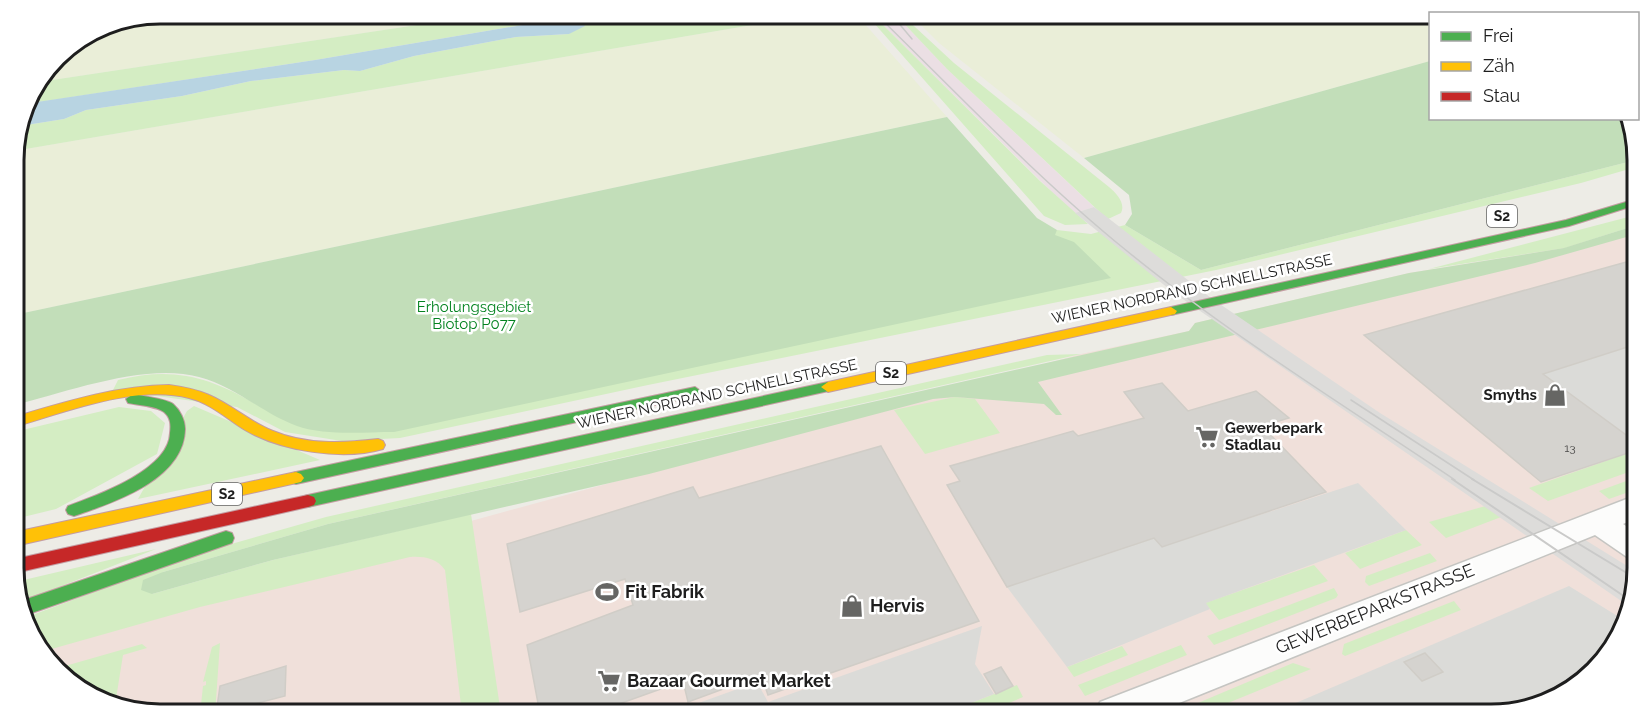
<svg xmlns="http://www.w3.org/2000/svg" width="1651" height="728" font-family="Raleway,sans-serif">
  <rect width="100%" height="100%" fill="#edece6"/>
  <path fill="#f0e0da" d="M 1637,226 L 1637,568 L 1626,624 L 1573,690 L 1500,714 L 160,714 L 104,703 L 44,657 L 41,651 L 471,521 L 1081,354 L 1189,331 L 1195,323 L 1409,273 L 1564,248 Z"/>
  <path fill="#ebdfe4" d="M 872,14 L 895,14 L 947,69 L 1094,207 L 1075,213 L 1061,201 Z"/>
  <path fill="#eaeed8" d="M 160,14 L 490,14 L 39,82 L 63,50 L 104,25 Z
    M 816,14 L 856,14 L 947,117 L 14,315 L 14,151 Z
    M 910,14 L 1430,14 L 1430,61 L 1084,158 L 939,43 Z"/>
  <path fill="#d4edc3" d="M 490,14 L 816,14 L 14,151 L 20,126 L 64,119 L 86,110 L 182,96 L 251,81 L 344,70 L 360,71 L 414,56 L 516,37 L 569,34 L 580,19 L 564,18 L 315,60 L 26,104 L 28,96 L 39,82 Z
    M 866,14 L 872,14 L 1040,181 L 1088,224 L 1065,225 L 1044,216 Z
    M 895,14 L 901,14 L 954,63 L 1109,187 C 1116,193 1126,203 1121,213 L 1108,219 L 1104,216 L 947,69 Z
    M 1636,160 L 1636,167 L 1581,183 L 1216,270 L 648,385 L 400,438 L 342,441 L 285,432 L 237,407 L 113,390 L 118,380 C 173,366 211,377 259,406 L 1054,234 L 1057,230 L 1091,234 L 1125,225 L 1201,270 Z
    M 1636,215 L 1637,225 L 1565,248 L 1429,269 Z
    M 1081,354 L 328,524 L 163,572 L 152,594 L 273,560 L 471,514 L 501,714 L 462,714 L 445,570 C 437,558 423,556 410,557 L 200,607 L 41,652 L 27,617 L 196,554 L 326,517 L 1047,355 Z
    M 955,397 L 975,399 L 1000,433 L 925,454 L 894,410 Z
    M 194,406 L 320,460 L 138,499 L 187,411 Z
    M 119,407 L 151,411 L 165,423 L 157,454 L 56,509 L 15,519 L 14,432 Z
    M 1637,450 L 1637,469 L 1548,501 L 1529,488 Z
    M 1637,477 L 1637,489 L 1609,499 L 1599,491 Z
    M 1496,503 L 1509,514 L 1446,538 L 1429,522 Z
    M 1406,530 L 1422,545 L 1360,569 L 1345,553 Z
    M 156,549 L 21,602 L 15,582 Z
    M 1430,553 L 1437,561 L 1369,586 L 1365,582 L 1366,576 Z
    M 1314,565 L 1328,581 L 1219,620 L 1205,603 Z
    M 1334,588 L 1338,595 L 1336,598 L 1214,645 L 1207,636 Z
    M 1454,601 L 1461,610 L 1345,656 L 1342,654 L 1344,644 Z
    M 220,643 L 215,714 L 200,714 L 203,686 L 206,685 L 206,681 L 203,682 L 212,647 Z
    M 142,644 L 147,648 L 123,655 L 115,705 L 104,703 L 58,668 Z
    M 1181,645 L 1187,655 L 1085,696 L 1078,685 Z
    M 1122,646 L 1128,655 L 1074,677 L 1067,667 Z
    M 1293,663 L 1311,669 L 1201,714 L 1184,714 L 1186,708 Z
    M 1017,685 L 1023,697 L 983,714 L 943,714 Z"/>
  <path fill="#c2deb9" d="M 1430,61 L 1430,118 L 1627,119 L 1636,141 L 1636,160 L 1201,270 L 1125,225 L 1132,214 L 1129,195 L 1084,158 Z
    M 947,117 L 1037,218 L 1057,230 L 1055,235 L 1074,242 L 1111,278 L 394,432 C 363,432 326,436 297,426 C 263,414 235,386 199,377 C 146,362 67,392 14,405 L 14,315 Z
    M 1637,225 L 1637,234 L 1535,263 L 1038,382 L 1062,415 L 1056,415 L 1044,404 L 955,397 L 933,399 L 649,474 L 273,560 L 152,594 L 141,590 L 143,580 L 163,572 L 328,524 L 1189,331 L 1195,323 L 1409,273 L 1564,248 Z"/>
  <path fill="#dbdbd8" d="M 1637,344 L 1637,443 L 1543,374 Z
    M 1358,483 L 1406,530 L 1206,603 L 1210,609 L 1067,667 L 1007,587 L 1154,538 L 1162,547 Z
    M 1569,586 L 1627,622 L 1573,690 L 1500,714 L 1270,714 Z
    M 982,626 L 975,664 L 994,694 L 943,714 L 668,714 L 757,682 L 768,702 Z"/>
  <path fill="#b8d4e2" d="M 564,18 L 580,19 L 585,26 L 569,34 L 516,37 L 414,56 L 360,71 L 344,70 L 251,81 L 182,96 L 86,110 L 64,119 L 20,126 L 26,104 L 37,102 L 315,60 Z"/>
  <path fill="#dddcda" d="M 1094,207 L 1211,298 L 1380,413 L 1637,572 L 1630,607 L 1174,293 L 1075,213 Z"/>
  <path fill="#d5d3cf" stroke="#d0cdc7" stroke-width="1.5" d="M 1637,259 L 1637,344 L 1543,374 L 1637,443 L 1637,450 L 1541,482 L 1364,335 Z
    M 1162,383 L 1188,411 L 1256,391 L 1289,418 L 1262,426 L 1326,492 L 1162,547 L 1154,538 L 1007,587 L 947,485 L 960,481 L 950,466 L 1073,431 L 1078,436 L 1144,418 L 1124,392 Z
    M 881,446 L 979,621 L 768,695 L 761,675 L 688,702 L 683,681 L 591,714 L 540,714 L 527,645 L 633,605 L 625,579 L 520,612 L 507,544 L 693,487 L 699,498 Z
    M 1425,653 L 1443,672 L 1422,681 L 1404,662 Z
    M 286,666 L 285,696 L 216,714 L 220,686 Z
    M 1001,667 L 1013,686 L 996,694 L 984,674 Z"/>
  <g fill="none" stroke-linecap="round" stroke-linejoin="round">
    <g stroke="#c5c5c2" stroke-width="3">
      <path id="street" d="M 1637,495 L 1637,518 L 1623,524 L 1637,533 L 1637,560 L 1627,557 L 1595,535 L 1152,714 L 1095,714 L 1100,702 Z"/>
    </g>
    <g stroke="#c49ca2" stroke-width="2">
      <path id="fast" d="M 1636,199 L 1636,205 L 1569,226 L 1171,315 L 1165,311 L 1171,307 L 1566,220 Z
        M 828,382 L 833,384 L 835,387 L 833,390 L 308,507 L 302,505 L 300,501 L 302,497 L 308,495 Z
        M 695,387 L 702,392 L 700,395 L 296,484 L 291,482 L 288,478 L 291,474 L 296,472 Z
        M 133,394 C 142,396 167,399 173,404 C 180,410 185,420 185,429 C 184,478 118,501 80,514 L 74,516 L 68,514 L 66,510 L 68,506 C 98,495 169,470 170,433 C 171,425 171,418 164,412 C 156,406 138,405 128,403 L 126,399 Z
        M 226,531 L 232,533 L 234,538 L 232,543 L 26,615 L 21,601 Z"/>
    </g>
    <g stroke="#c49ca2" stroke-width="2">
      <path id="slow" d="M 1171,307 L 1177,311 L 1175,314 L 828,392 L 821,387 L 828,382 Z
        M 169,385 C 183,387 196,389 209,395 C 232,405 250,422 273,431 C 306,445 343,443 378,439 L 383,441 L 385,445 L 383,449 C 343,461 281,451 245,430 C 227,419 210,403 189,398 C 136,384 66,412 14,427 L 14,417 C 65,402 115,386 169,385 Z
        M 296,472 L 301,474 L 304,478 L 301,482 L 15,546 L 15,532 Z"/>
    </g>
    <g stroke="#c49ca2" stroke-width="2">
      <path id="jam" d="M 308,495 L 314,497 L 316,501 L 314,505 L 308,507 L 15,573 L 15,559 Z"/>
    </g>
    <use href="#street" fill="#fcfcfb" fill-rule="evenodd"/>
    <use href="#fast" fill="#4caf50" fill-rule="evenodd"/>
    <use href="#slow" fill="#ffc107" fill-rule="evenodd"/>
    <use href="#jam" fill="#c62828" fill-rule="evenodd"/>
    <path stroke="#cacac9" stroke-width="1.5" d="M 876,14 C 958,94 1038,179 1127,251 C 1230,335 1345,406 1455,480
      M 891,14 L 912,39
      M 1351,400 L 1474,480"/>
    <path stroke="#cacac9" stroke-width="2" d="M 1452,479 L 1631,601
      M 1472,479 L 1635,578"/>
  </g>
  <defs>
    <g id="shop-bare" transform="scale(1.8)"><path d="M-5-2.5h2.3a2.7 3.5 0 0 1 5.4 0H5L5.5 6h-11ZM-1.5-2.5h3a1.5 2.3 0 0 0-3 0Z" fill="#666664" stroke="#fff" stroke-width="2.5" paint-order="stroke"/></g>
    <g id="supermarket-bare" transform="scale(1.8)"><path d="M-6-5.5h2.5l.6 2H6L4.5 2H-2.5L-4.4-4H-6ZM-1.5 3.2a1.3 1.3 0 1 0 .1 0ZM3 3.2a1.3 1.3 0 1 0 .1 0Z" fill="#666664" stroke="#fff" stroke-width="2.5" paint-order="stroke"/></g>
    <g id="stadium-bare" transform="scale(1.8)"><path d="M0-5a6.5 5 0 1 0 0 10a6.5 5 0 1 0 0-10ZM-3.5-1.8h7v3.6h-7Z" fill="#666664" stroke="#fff" stroke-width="2.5" paint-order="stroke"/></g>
  </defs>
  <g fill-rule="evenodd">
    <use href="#shop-bare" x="1555" y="395"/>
    <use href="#supermarket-bare" x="1207" y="437"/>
    <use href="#stadium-bare" x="607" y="592"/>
    <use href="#shop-bare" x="852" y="606"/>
    <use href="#supermarket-bare" x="609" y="681"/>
  </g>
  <g text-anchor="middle" stroke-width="5" stroke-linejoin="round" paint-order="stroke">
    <g font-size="12" fill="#4c4b4a">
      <text x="1570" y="452">13</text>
    </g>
    <g fill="#fff" stroke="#626262" stroke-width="1.5">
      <rect x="1487" y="205" width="30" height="22" rx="4.5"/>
      <rect x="876" y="362" width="30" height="22" rx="4.5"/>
      <rect x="212" y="483" width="30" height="22" rx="4.5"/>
    </g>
    <g font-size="14" font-weight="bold" fill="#1e1e1e">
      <text x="1502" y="221">S2</text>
      <text x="891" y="378">S2</text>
      <text x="227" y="499">S2</text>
    </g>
    <g font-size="15" fill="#1e1e1e" stroke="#fff">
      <text transform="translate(1192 289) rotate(-12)" y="5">WIENER NORDRAND SCHNELLSTRASSE</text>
      <text transform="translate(717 394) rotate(-12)" y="5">WIENER NORDRAND SCHNELLSTRASSE</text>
    </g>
    <g font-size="15" fill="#048320" stroke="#fff">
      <text x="474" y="312">Erholungsgebiet<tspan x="474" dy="17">Biotop P077</tspan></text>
    </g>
    <g font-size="15" font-weight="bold" fill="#1e1e1e" stroke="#fff" text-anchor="end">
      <text x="1537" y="400">Smyths</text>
      <text x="1225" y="433" text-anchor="start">Gewerbepark<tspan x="1225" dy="17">Stadlau</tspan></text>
    </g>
    <g font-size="18" font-weight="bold" fill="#1e1e1e" stroke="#fff" text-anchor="start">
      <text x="625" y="598">Fit Fabrik</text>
      <text x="870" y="612">Hervis</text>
      <text x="627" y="687">Bazaar Gourmet Market</text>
    </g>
    <g font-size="18" fill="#1e1e1e" stroke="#fff">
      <text transform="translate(1375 609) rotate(-22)" y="6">GEWERBEPARKSTRASSE</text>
    </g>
  </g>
  <path d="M0 0H1651V728H0ZM160 24H1491A136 136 0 0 1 1627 160V568A136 136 0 0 1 1491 704H160A136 136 0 0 1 24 568V160A136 136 0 0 1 160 24Z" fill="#fff" fill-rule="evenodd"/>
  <path fill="none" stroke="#1e1e1e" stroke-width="3" d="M160 24H1491A136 136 0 0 1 1627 160V568A136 136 0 0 1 1491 704H160A136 136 0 0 1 24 568V160A136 136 0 0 1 160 24Z"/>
  <rect x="1429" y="12" width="210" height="108" fill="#ffffff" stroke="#a5a5a5" stroke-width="1.5"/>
  <rect x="1441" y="32" width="30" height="9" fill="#4caf50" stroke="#a5a5a5" stroke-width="1.5"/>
  <text x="1483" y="42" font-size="18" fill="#1e1e1e">Frei</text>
  <rect x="1441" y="62" width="30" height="9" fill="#ffc107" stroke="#a5a5a5" stroke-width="1.5"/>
  <text x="1483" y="72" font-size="18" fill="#1e1e1e">Zäh</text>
  <rect x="1441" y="92" width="30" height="9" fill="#c62828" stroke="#a5a5a5" stroke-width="1.5"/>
  <text x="1483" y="102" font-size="18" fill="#1e1e1e">Stau</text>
</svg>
